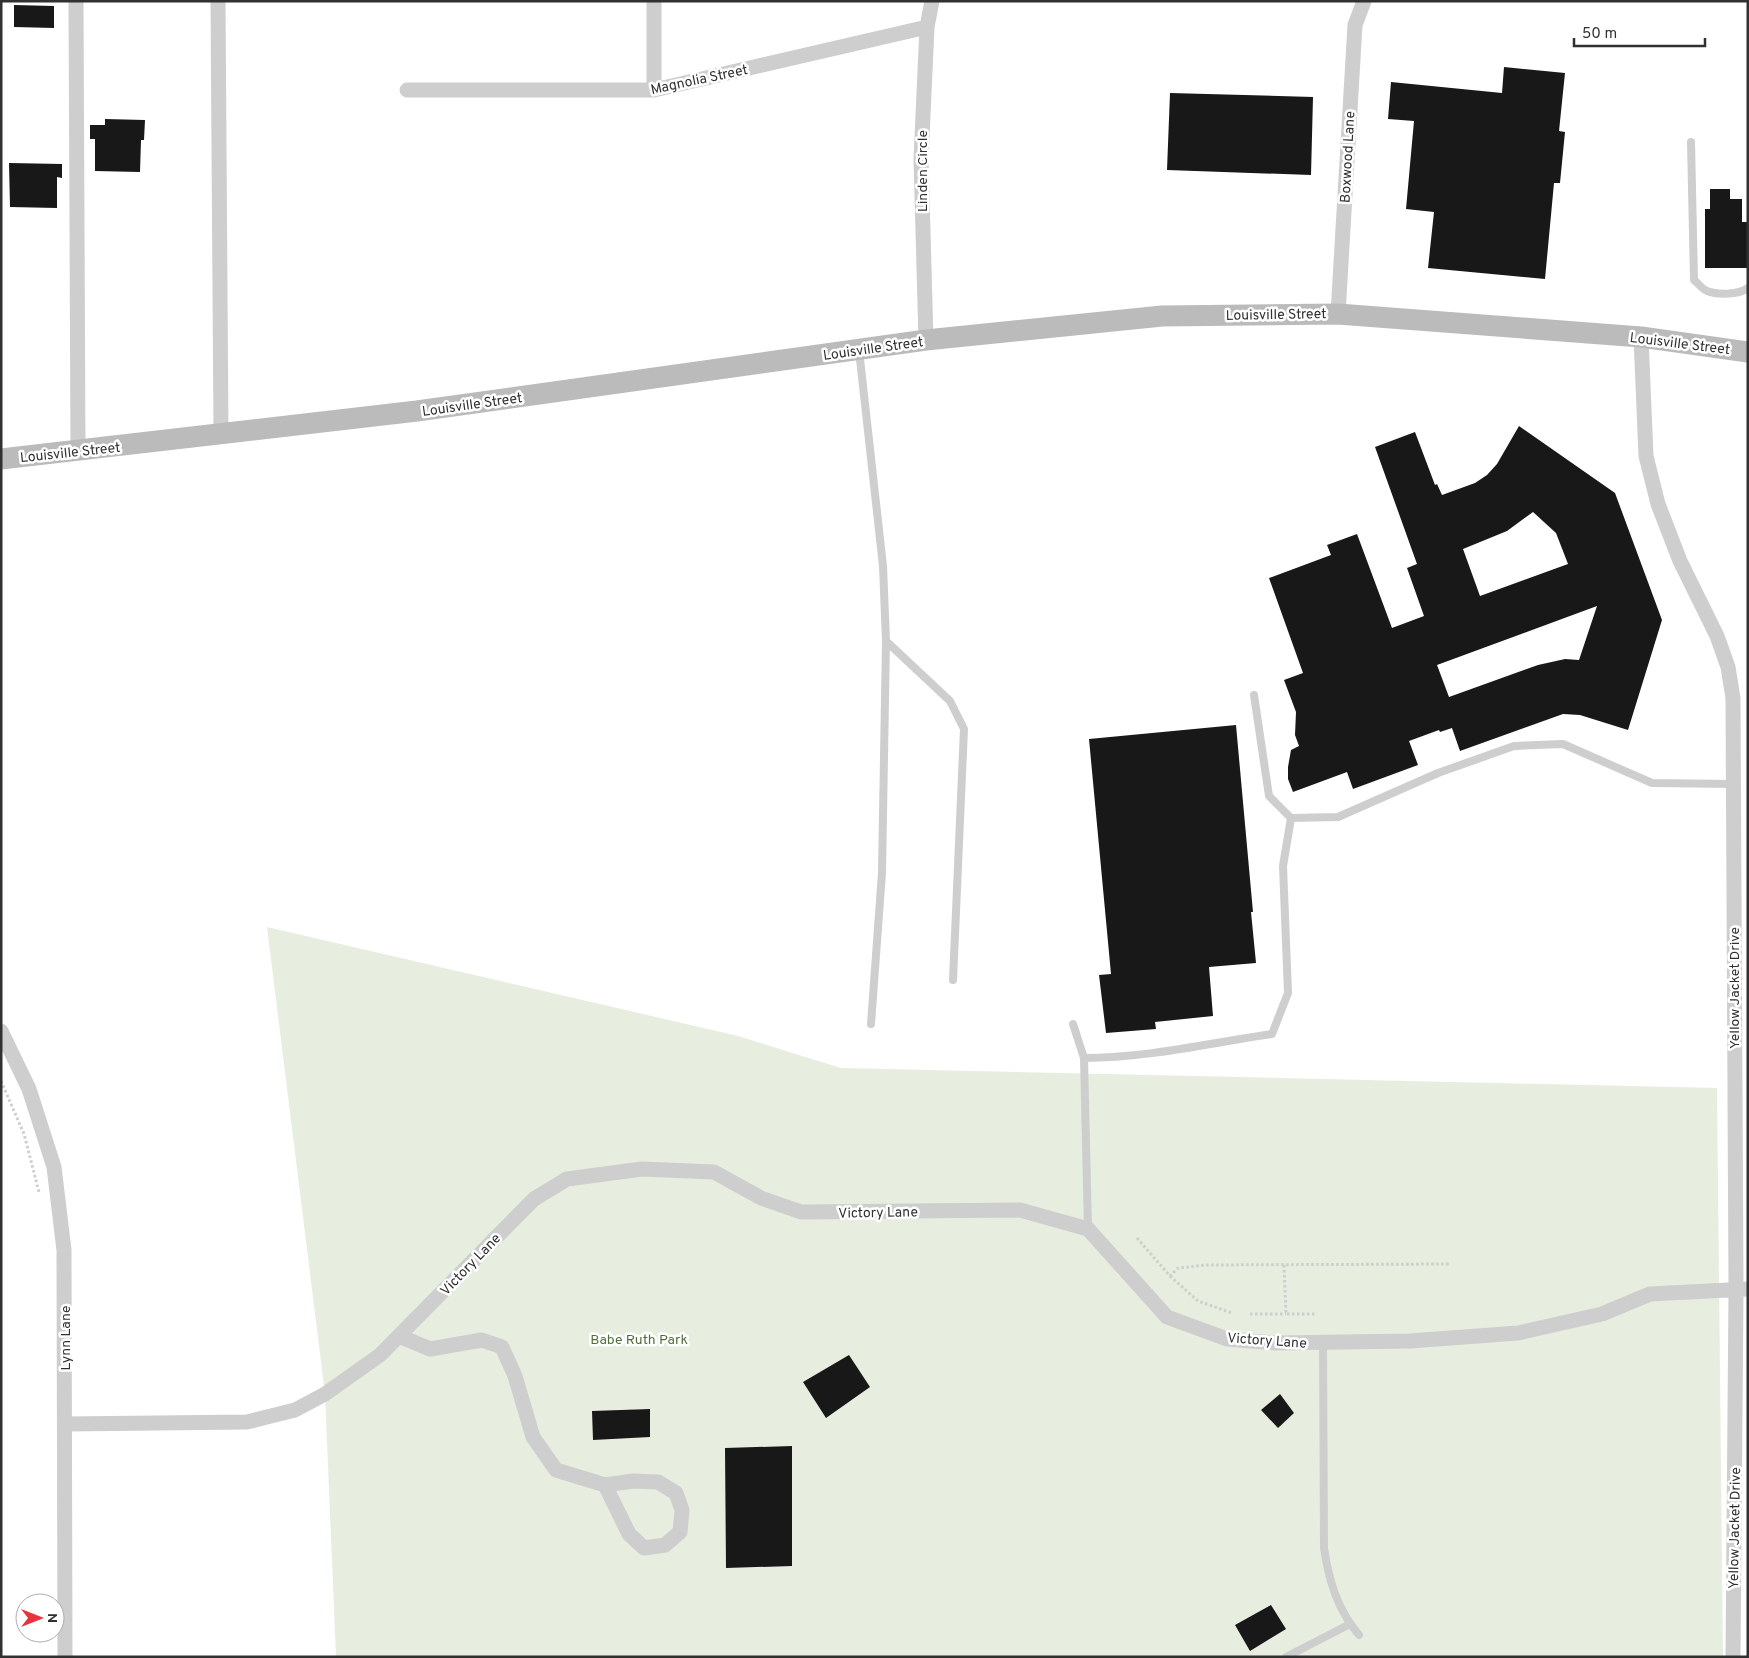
<svg xmlns="http://www.w3.org/2000/svg" width="1749" height="1658" font-family="Overpass,sans-serif">
  <rect width="100%" height="100%" fill="#fff"/>
  <path fill="#e7eedf" d="M 267,927 L 738,1036 L 841,1068 L 1717,1088 L 1723,1657 L 336,1657 L 325,1394 Z"/>
  <path fill="#181818" fill-rule="evenodd" d="M 14,5 L 54,6 L 54,28 L 14,27 Z
    M 1504,67 L 1565,73 L 1559,131 L 1565,132 L 1560,183 L 1554,183 L 1545,279 L 1428,268 L 1434,212 L 1406,209 L 1414,121 L 1388,119 L 1391,82 L 1502,93 Z
    M 1170,93 L 1313,97 L 1311,175 L 1167,170 Z
    M 105,119 L 145,120 L 144,140 L 141,140 L 140,172 L 95,171 L 95,139 L 90,139 L 90,125 L 105,125 Z
    M 9,163 L 62,164 L 62,178 L 57,177 L 57,208 L 10,207 Z
    M 1710,189 L 1730,189 L 1730,199 L 1742,199 L 1742,222 L 1748,222 L 1748,268 L 1705,268 L 1705,209 L 1710,209 Z
    M 1519,426 L 1615,493 L 1662,620 L 1628,730 L 1580,715 L 1563,714 L 1460,751 L 1452,728 L 1440,732 L 1439,730 L 1409,741 L 1418,765 L 1353,789 L 1347,772 L 1293,792 L 1288,779 L 1288,767 L 1291,750 L 1299,746 L 1295,735 L 1296,712 L 1284,680 L 1303,673 L 1269,578 L 1331,555 L 1327,545 L 1357,534 L 1392,628 L 1424,616 L 1407,568 L 1417,564 L 1375,447 L 1415,432 L 1435,485 L 1437,484 L 1442,495 L 1475,483 L 1487,475 L 1497,464 ZM 1533,512 L 1556,533 L 1568,564 L 1480,596 L 1463,549 L 1507,531 ZM 1597,606 L 1579,660 L 1565,659 L 1538,665 L 1449,697 L 1437,665 Z
    M 1236,725 L 1253,912 L 1251,912 L 1256,963 L 1209,967 L 1213,1016 L 1155,1022 L 1156,1029 L 1106,1033 L 1099,975 L 1111,974 L 1089,739 Z
    M 849,1355 L 870,1387 L 826,1418 L 803,1382 Z
    M 1280,1394 L 1294,1413 L 1278,1428 L 1261,1410 Z
    M 650,1409 L 650,1437 L 593,1440 L 592,1411 Z
    M 792,1446 L 792,1566 L 726,1568 L 725,1448 Z
    M 1271,1605 L 1286,1629 L 1250,1651 L 1235,1625 Z"/>
  <g fill="none" stroke-linecap="round" stroke-linejoin="round">
    <path stroke="#cecece" stroke-width="3" stroke-dasharray="2.5 2.5" stroke-linecap="butt" d="M 1,1081 L 24,1134 L 39,1192
      M 1137,1238 L 1170,1276 L 1178,1268 L 1207,1265 L 1451,1264
      M 1284,1265 L 1286,1314 L 1317,1314
      M 1170,1276 L 1198,1301 L 1232,1313
      M 1250,1314 L 1286,1314"/>
    <path stroke="#cecece" stroke-width="8" d="M 1691,142 L 1694,280 C 1698,283 1702,289 1707,291 C 1717,295 1739,295 1748,288
      M 859,350 L 883,566 L 886,641 L 882,873 L 871,1024
      M 886,641 L 950,701 L 964,729 L 953,980
      M 1254,695 L 1269,796 L 1291,818 L 1338,817 L 1438,773 L 1514,746 L 1563,744 L 1652,783 L 1734,784
      M 1073,1024 L 1084,1058 C 1147,1058 1210,1043 1272,1034 L 1288,993 L 1283,866 L 1291,818
      M 1084,1058 L 1088,1229
      M 1323,1342 L 1324,1548 C 1329,1581 1337,1609 1359,1635
      M 1286,1657 L 1350,1624"/>
    <path stroke="#cecece" stroke-width="15" d="M 76,1 L 78,451
      M 218,1 L 221,435
      M 654,1 L 654,90
      M 407,90 L 654,90 L 927,27
      M 1338,314 L 1355,25 L 1364,1
      M 1641,337 L 1646,456 L 1658,504 L 1680,561 L 1717,636 L 1728,667 L 1733,698 L 1736,1289 L 1733,1657
      M 926,340 L 921,159 L 927,27 L 932,1
      M 1,1031 L 29,1089 L 54,1167 L 64,1250 L 65,1657
      M 399,1336 L 430,1349 L 482,1340 L 502,1347 L 515,1376 L 533,1437 L 556,1470 L 605,1485 L 629,1534 L 644,1548 L 665,1545 L 680,1532 L 682,1510 L 676,1493 L 658,1482 L 633,1481 L 605,1485
      M 65,1424 L 247,1422 L 295,1410 L 325,1394 L 380,1355 L 534,1199 L 567,1179 L 642,1169 L 714,1172 L 761,1198 L 801,1212 L 1020,1210 L 1088,1229 L 1167,1317 L 1227,1339 L 1276,1343 L 1410,1341 L 1518,1333 L 1602,1314 L 1650,1294 L 1748,1289"/>
    <path stroke="#bbb" stroke-width="21" d="M 1,459 L 417,411 L 926,340 L 1162,316 L 1338,314 L 1641,337 L 1748,352"/>
  </g>
  <g text-anchor="middle" stroke-width="5" stroke-linejoin="round" paint-order="stroke">
    <g font-size="14" fill="#313131" stroke="#fff">
      <text transform="translate(699 79) rotate(-12)" y="5">Magnolia Street</text>
      <text transform="translate(1347 157) rotate(-87)" y="5">Boxwood Lane</text>
      <text transform="translate(922 171) rotate(-90)" y="5">Linden Circle</text>
      <text transform="translate(1276 314) rotate(-1)" y="5">Louisville Street</text>
      <text transform="translate(1680 343) rotate(7)" y="5">Louisville Street</text>
      <text transform="translate(873 348) rotate(-8)" y="5">Louisville Street</text>
      <text transform="translate(472 404) rotate(-8)" y="5">Louisville Street</text>
      <text transform="translate(70 452) rotate(-6)" y="5">Louisville Street</text>
      <text transform="translate(1734 988) rotate(-90)" y="5">Yellow Jacket Drive</text>
      <text transform="translate(878 1212) rotate(-1)" y="5">Victory Lane</text>
      <text transform="translate(470 1264) rotate(-46)" y="5">Victory Lane</text>
      <text transform="translate(65 1338) rotate(-90)" y="5">Lynn Lane</text>
      <text transform="translate(1267 1340) rotate(4)" y="5">Victory Lane</text>
      <text transform="translate(1734 1528) rotate(-89)" y="5">Yellow Jacket Drive</text>
    </g>
    <g font-size="14" fill="#536e3d" stroke="#fff">
      <text x="639" y="1344">Babe Ruth Park</text>
    </g>
  </g>
  <rect width="1749" height="1658" fill="none" stroke="#313131" stroke-width="5"/>
  <g transform="translate(40 1618) rotate(90)"><circle r="24" fill="#ffffff" stroke="#adadad"/>
  <path d="M0-4L9 19L0 12L-9 19Z" fill="#e8333e"/>
  <text y="-8" font-size="14" font-weight="bold" text-anchor="middle" fill="#313131">N</text>
  </g>
  <path d="M1574 38v8h131v-8" fill="none" stroke="#313131" stroke-width="2.5"/>
  <text x="1582" y="38" font-size="15" fill="#313131" stroke="#ffffff" stroke-width="4" paint-order="stroke">50 m</text>
</svg>
